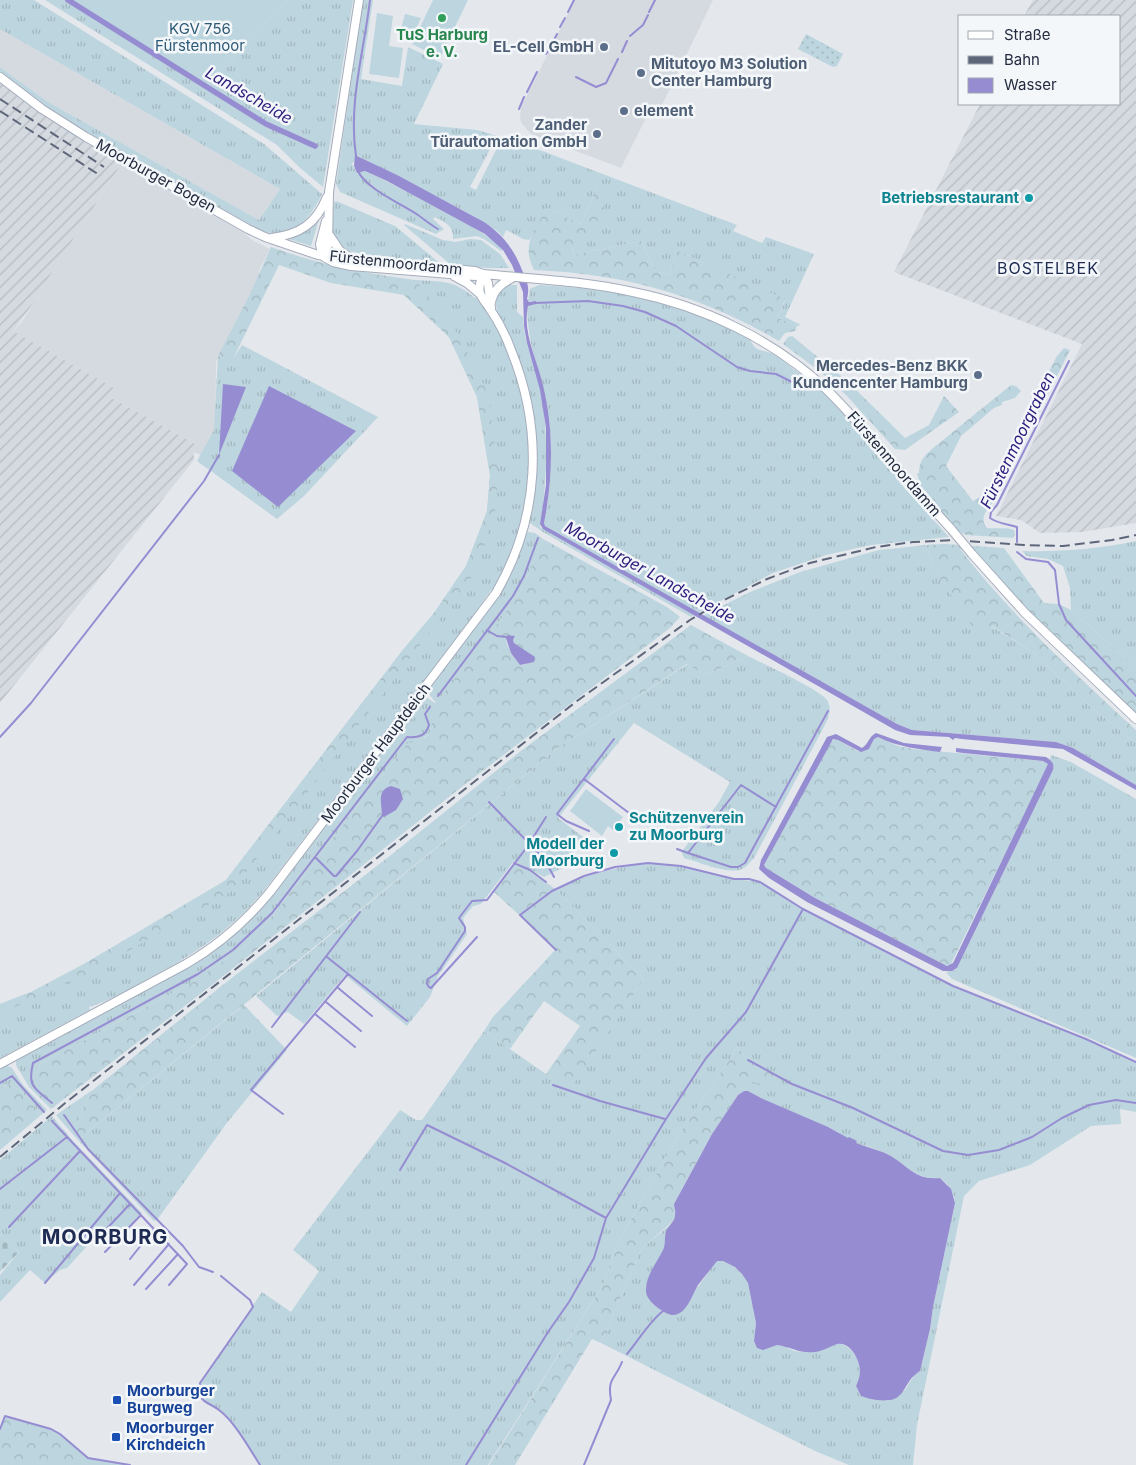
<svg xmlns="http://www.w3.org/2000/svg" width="1136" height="1465" font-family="Inter,sans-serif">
  <defs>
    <pattern id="industrial-furrows" width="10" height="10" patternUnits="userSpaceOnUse" patternTransform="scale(1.25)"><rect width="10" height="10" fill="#d5dae1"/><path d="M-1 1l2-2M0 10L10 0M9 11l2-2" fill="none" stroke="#b7bbc2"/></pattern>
    <pattern id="grass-tufts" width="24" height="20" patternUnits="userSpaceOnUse" patternTransform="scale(1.25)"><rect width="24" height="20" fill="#bdd5de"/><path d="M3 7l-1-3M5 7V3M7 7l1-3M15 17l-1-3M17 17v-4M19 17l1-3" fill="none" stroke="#a2b7c0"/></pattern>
    <pattern id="forest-crowns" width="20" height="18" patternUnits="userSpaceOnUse" patternTransform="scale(1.25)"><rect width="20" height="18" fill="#bdd5de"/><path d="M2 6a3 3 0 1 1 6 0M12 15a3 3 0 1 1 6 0" fill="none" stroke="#a2b7c0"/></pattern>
    <pattern id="cemetery-stones" width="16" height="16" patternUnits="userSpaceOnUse" patternTransform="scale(1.25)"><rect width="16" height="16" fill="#bdd5de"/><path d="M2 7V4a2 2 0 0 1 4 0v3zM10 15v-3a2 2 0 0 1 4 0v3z" fill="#a2b7c0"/></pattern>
    <pattern id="park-dots" width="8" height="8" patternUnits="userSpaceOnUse" patternTransform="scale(1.25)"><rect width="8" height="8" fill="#bdd5de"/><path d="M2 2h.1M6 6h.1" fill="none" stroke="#a2b7c0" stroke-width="1.8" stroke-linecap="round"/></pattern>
  </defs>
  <rect width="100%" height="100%" fill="#e4e8ed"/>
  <path fill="#d5dae1" d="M 575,0 L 713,0 L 661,107 L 653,104 L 621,168 L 531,134 L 522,124 L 520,119 L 521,107 Z
    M 0,29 L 280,189 L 259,220 L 48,102 L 0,67 Z
    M 122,163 L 243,232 L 252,240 L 270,249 L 260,268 L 256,285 L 216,362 L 215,462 L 194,452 L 194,443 L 108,396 L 114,388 L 13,331 L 21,323 L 36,300 L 47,280 Z"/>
  <path fill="url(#industrial-furrows)" d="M 1033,0 L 1136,0 L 1136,523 L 1082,532 L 1040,533 L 1021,520 L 996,516 L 1082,344 L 894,272 L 980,104 L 1120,104 L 1120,16 L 1024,16 Z
    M 0,83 L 48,119 L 122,163 L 47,280 L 36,300 L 13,331 L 114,388 L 108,396 L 194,443 L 194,460 L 0,703 Z"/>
  <path fill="url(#grass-tufts)" d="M 0,0 L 34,0 L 264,144 L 322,194 C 313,214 296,236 271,233 C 266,233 260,230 255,228 L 71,123 L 42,104 L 0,72 L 0,67 L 48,102 L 259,220 L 280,189 L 0,29 Z
    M 45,0 L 65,0 L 207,87 L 287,0 L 353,0 L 323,187 L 299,167 L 277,145 Z
    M 363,0 L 373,0 L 361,79 L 402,86 L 408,47 L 443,64 L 414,124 L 477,130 L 497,136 L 470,187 L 476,190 L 503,136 L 737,225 L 733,231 L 762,243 L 766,237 L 814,254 L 785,317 L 801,325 L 797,326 L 778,318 L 785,300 L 676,250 L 670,276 L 656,271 L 641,241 L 572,255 L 573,245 L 610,194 L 597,188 L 581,224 L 547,208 L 529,240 L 523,239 L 506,230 L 503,237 L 497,231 L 468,213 L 356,155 L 355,163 L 353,162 L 352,164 L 357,173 L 365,171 C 393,184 420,199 448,214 C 467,224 488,234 503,250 L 501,251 L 484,239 L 477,236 L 453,239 C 454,226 445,222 435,217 L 433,219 L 444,229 L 436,234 L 340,192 L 336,184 Z
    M 336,201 L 395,226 L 442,265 L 408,263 L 344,250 L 331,232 L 334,202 Z
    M 320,216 L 311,246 L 286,238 C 300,234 312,229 320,216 Z
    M 405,224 L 443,240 L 456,242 L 470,239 L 481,240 L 500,254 L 509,268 L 488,268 L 451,265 L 404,225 Z
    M 415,280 C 443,282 452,279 475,298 L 476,297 C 529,367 542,455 518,539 C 513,557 502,574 494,591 L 491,590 L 468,623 L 267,887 C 229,933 196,953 144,981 C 126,991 109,1001 89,1007 L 90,1010 L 0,1058 L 0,1004 L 31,992 L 159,925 L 226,880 L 402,651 L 434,613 L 466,566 L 487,511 L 490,475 L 477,397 L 449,337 L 404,295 Z
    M 509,285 L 517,285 L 517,312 L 523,317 C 524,345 536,366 541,392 C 549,438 547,481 540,527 L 694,615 L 691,617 L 543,532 L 530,523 C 529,512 533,500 535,489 C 538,452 536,413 525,378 C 521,367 518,356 513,346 C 507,333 496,317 496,303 C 496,294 502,289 509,285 Z
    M 539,285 C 600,288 659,297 715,322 C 725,326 738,330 747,337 C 752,340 753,349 760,350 C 766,352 771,352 777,356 L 819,389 L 847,417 L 900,479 L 898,481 L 949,537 L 871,545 L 826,555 L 773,573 L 698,613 L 545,526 L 544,523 C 553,478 554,430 543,385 C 540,373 535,361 532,348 C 529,336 528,323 527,310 L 528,306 L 536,302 L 528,301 L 530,289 Z
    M 242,345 L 378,417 L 304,496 L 277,519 L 197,461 L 214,430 L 218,356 L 232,360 Z
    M 528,532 L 535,533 L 543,539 L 522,589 L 432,719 C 435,736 420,740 407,744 L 273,915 L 249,943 L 193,982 L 40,1064 L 34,1084 L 29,1087 L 16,1065 L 16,1060 L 207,956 L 222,945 L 248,922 L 405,722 L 424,696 L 435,703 L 436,703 L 429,694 L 428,689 L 497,598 L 515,566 L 525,535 Z
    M 1136,541 L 1136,667 L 1071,610 L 1070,588 L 1063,566 L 1048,559 L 1027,556 L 1022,551 C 1060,552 1099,549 1136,541 Z
    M 926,545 L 937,574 L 991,626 L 1033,652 L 1090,706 L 1136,743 L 1136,785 L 1073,748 L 1056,742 L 912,730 L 897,724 L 702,616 L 750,592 L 800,572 L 879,550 Z
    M 748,656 C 762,663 820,690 827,700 C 832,708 829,715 826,723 L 754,858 C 750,862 747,867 742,869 C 729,875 699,862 684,858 L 682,853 L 683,850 L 719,802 L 730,782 L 634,723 L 558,818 L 583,837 L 564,867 L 544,877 L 514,861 L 481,904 L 473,906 L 463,918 L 467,934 L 438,976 L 430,997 L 407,1026 L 345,975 L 304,1024 L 288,1012 L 277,1016 L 256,996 L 558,748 L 688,664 L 706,675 Z
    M 1051,755 L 1071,762 L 1136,799 L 1136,1058 L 952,979 L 946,972 L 955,970 L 957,968 L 1053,770 L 1054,767 L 1050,759 Z
    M 648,863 L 681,866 L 734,879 L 760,882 L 803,909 L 871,943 L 924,972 L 960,989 L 1086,1039 L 1136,1062 L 1136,1112 L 1120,1109 L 1121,1124 L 1091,1126 L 1030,1165 L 979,1181 L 964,1196 L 917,1425 L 913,1465 L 849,1465 L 815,1451 L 601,1343 L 642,1248 L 670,1225 C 666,1232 667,1240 664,1248 C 657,1268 632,1289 657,1307 C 665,1313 669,1314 679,1313 L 717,1260 L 723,1261 L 735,1267 L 742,1274 L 748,1283 L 756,1323 L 754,1341 L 771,1346 L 777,1345 L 784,1346 L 794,1351 L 804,1352 L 815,1352 L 838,1343 C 852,1346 861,1360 860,1374 C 859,1378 857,1382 856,1386 L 861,1396 L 888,1401 L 905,1390 L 915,1374 L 920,1371 L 930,1329 L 933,1307 L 955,1203 L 954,1197 L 947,1184 L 940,1178 C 914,1179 910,1168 889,1155 C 880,1150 869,1147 859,1144 L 856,1143 L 857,1141 L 844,1137 L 838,1132 L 761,1098 L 748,1091 L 744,1091 L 750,1081 L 777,1076 L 748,1060 L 738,1047 L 679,1134 L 617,1244 L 603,1285 L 488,1465 L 260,1465 C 249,1448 235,1422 219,1410 C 210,1403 204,1404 198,1393 L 200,1383 L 262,1292 L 291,1312 L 319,1271 L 293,1250 L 400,1110 L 416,1120 L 422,1120 L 484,1031 L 569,1090 L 644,979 L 555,889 C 589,874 611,868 648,863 Z
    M 244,1005 L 287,1050 L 226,1124 L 157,1220 L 154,1221 L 78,1140 Z
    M 6,1065 L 12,1068 L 23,1085 L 47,1110 L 41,1115 L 21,1091 L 8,1084 L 0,1089 L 0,1068 Z
    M 94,1089 L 82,1110 L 78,1122 L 68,1129 L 56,1115 Z
    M 52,1116 L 74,1142 L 142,1213 L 113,1245 L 99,1233 L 67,1268 L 60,1270 L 45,1283 L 30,1270 L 0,1302 L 0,1275 L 19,1252 L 0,1234 L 0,1160 Z"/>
  <path fill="url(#forest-crowns)" fill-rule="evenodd" d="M 597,188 L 611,193 L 589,238 L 573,245 L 572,255 L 641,241 L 656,271 L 670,276 L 676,250 L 785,299 L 778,318 L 797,326 L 795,331 L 785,333 L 779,341 C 699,295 626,274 534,270 C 521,244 534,231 547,208 L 581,224 Z
    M 271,247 C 329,268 374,274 415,280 L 456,331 L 488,392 L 498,474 L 495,512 L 476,572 L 232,891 L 90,973 L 0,1014 L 0,1004 L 31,992 L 82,965 L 226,880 L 402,651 L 434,613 L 466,566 L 487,511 L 490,475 L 477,397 L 449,337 L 404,295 L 331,283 L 279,265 L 232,361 L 218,356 L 249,296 Z
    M 792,336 L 846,380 L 905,438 L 929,425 L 944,396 L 959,412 L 905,450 L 895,449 L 846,395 L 818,370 L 783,344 L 788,337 Z
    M 1064,348 L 1070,350 L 995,500 C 988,508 978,518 987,528 C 995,529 1007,527 1014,530 L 1015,535 L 1013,538 L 966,535 L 958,531 L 941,512 L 936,503 L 920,485 L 917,473 L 919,473 C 919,461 924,456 933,448 L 1011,385 L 1016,386 L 1021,391 L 1015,398 L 1002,402 L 1002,405 L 994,408 L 961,436 L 946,466 L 973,501 L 980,497 L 983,490 L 987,492 L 1057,356 Z
    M 543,539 L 667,607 L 680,617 L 670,628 L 459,789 L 208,988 L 51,1109 L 29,1087 L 34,1083 L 40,1064 L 193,982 L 249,943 L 273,915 L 407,744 L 424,738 L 428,735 L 432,728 L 431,713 L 439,699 L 491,633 L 522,589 ZM 511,635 L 515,637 L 513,639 L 514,643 L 531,656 L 526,664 L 520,665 L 511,653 L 506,641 Z
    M 944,544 L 1004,548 L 1044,603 L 1059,604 L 1071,610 L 1136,667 L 1136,715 L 1036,619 L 983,561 L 973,548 L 960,549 C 1012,616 1074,673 1136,730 L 1136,743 L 1090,706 L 1033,652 L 992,626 L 972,626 L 937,574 L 926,545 Z
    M 691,625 L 748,656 L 706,675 L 687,664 L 558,748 L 78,1140 L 68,1129 L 78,1122 L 82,1110 L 94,1089 L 224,984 L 391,855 L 522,750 Z
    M 878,737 L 898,746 L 914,749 L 1043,761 L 1049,764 L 950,966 L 945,965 L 815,898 L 766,868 L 764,865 L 831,741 L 835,739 L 838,740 L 858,751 L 869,749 L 874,739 Z
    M 514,863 L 530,870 L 555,889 L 644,979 L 569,1091 L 546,1074 L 580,1026 L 544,1001 L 510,1049 L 484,1031 L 493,1017 L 556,949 L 493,891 Z
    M 738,1047 L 748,1060 L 778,1076 L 771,1091 L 751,1081 L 744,1091 L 738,1095 L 712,1134 L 684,1185 L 674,1204 L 676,1216 L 672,1222 L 642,1248 L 601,1343 L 592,1339 L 515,1465 L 489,1465 L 603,1285 L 617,1244 L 679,1134 Z
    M 8,1084 L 21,1091 L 41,1115 L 0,1150 L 0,1089 Z
    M 5,1416 L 51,1429 L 60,1434 L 88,1458 L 129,1465 L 0,1465 L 0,1429 Z"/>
  <path fill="url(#cemetery-stones)" d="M 0,1234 L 19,1252 L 0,1272 Z"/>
  <path fill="url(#park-dots)" d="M 806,34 L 843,54 L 837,66 L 833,67 L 798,49 Z"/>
  <path fill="#bdd5de" d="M 67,0 L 287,0 L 207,87 Z
    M 433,0 L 468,0 L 440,58 L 412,44 Z
    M 377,13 L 393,16 L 389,46 L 403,48 L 399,78 L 369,74 Z
    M 405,14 L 421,18 L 413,36 L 400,32 Z
    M 586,789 L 623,817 L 613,830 L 608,826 L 602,836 L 570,811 Z"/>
  <path fill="#968cd2" d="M 355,155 L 399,176 L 484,222 C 503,235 514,249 522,270 C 527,282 530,286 527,299 L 529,302 L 536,301 L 536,304 L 528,306 C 522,332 537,359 543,385 C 554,430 553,478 544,523 L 545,526 L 897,724 L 912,730 L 1056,742 L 1073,748 L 1136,785 L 1136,790 L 1063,749 L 962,739 L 955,738 L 953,740 L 949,737 L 910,735 L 895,730 L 543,529 L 540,524 L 546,485 L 546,428 L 540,390 L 527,343 L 524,326 L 523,292 L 512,265 L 503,250 L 485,234 L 387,181 L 365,171 L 357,173 L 354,166 Z
    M 223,384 L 246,387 L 219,455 Z
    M 269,386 L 356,431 L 278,507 L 232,471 Z
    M 508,635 L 515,636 L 513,640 L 514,643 L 535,657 L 534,662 L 520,665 L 511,653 L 506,638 Z
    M 876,733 L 904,743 L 942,747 L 940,752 C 918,749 898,747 878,737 L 874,739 L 869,749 L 861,752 L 838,740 L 833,739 L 764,865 L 766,868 L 815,898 L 947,966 L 953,963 L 1048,764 L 1043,761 L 963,753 L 956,752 L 956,748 L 1046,757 C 1051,760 1055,764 1053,770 L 957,968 L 952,971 L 943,971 L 807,902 L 769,878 L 759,869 L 761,860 L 827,737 L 836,734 L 862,748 C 868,745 869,736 876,733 Z
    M 391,786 L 400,789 L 403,799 L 396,810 L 384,817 L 382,816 C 382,804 376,790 391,786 Z
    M 744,1091 L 748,1091 L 761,1098 L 828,1127 L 848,1138 L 849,1137 L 857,1141 L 856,1143 L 859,1144 C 869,1148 880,1150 889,1155 C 910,1167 914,1180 940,1178 L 951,1189 L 955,1203 L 933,1307 L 930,1329 L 920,1371 C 900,1383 909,1404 877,1400 C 871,1399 866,1398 861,1396 L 856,1386 C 858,1381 860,1376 860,1371 C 860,1360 850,1341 837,1344 C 830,1346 824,1351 815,1352 C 800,1354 791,1347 777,1345 L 763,1350 L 757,1348 L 754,1341 L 756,1323 L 748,1283 L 742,1274 L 735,1267 L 723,1261 L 717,1261 C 711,1269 704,1277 698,1285 C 690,1299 683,1326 661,1310 C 654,1305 645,1298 646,1289 C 646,1276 657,1262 663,1250 C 666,1244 664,1238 666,1232 C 668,1225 675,1222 675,1215 C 676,1211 674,1208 674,1204 L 712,1134 L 738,1095 Z"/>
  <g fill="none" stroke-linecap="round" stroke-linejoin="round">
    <path stroke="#968cd2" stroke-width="2" d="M 568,12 L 574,0
      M 649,12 L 655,0
      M 560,27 L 565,18
      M 630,36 L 643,25 L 648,15
      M 553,42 L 557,34
      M 622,52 L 627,41
      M 546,54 L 549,50
      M 576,77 L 596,87 L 606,83 L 618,59
      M 527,92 L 537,72
      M 519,109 L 524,97
      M 356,156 C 348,103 364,52 370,0
      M 358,171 C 366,189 402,204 418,215 C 425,220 431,225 438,229
      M 534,303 L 588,301 L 623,306 L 645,312 L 676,326 L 737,367 L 750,371 L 776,374 L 792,382
      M 1017,542 L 1017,527 C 1007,524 999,524 990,518 L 991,512 L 997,505 L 1069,361
      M 1017,552 L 1026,559 L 1048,562 L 1055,570 L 1059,604 L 1066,620 L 1136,696
      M 488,631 L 497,636 L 507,637
      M 438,696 L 513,596 L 524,576 L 538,538
      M 0,737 L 31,703 L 204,481 L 219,455
      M 584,779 L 629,813
      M 489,802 L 545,860 L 554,877
      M 776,807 L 741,785 L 688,853 L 731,867 L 738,867 L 745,863 L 828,711
      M 589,831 L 566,821 L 557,814 L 614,739
      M 677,849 L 688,853
      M 315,857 L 334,876 L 336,876 L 357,851 L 382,816
      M 514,863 L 530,870 L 546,882
      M 477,937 L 431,988 L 429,987 L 427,984 L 428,979 L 437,973 L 465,931 L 465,927 L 459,918 L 472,901 L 487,900 L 527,847 L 546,817
      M 556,950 L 520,915 L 552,891 L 584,876 L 615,867 L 648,863 L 681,866 L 734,879 L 749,879 L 760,882 L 803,909
      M 327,957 L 407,1021
      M 337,987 L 372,1016
      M 326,1002 L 361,1031
      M 315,1014 L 355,1047
      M 272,1027 L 360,912
      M 748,1060 L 792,1084 L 853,1108 L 943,1151 L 968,1155 L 999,1150 L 1032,1137 L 1062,1118 L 1089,1105 L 1116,1100 L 1136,1103
      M 0,1083 L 12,1076 L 44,1112
      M 553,1085 L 600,1101 L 665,1119
      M 52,1103 C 35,1088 27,1088 33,1063 L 198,974 L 233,950 L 272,913 L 407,737 C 418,738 426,736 429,725 L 425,714 L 430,707
      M 283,1114 L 251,1090 L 348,974
      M 64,1115 L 88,1149 L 183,1246 L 199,1267 L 213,1272
      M 52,1121 L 187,1264 L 169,1285
      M 400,1170 L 427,1125 L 505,1163 L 606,1218
      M 0,1189 L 67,1137
      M 9,1227 L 80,1151
      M 95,1241 L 130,1204
      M 105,1252 L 141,1215
      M 130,1259 L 154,1229
      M 221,1276 L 250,1300 L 253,1307 L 200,1383 L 198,1393 C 204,1404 210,1403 219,1410 C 235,1422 249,1448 260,1465
      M 45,1283 L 120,1193
      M 134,1285 L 169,1244
      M 146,1289 L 178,1254
      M 627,1354 C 638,1341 649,1322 663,1311
      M 0,1429 L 5,1416 L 51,1429 L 60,1434 L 88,1458 L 130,1465
      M 466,1465 L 548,1332 L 569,1302 L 594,1258 L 606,1218 L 666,1119 L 706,1058 L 746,1012 L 803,909 L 953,986 L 1086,1039 L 1136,1062
      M 584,1465 L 611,1400 C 607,1378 615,1380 622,1362"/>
    <path stroke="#968cd2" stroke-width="5.5" d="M 68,0 L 266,124 L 315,146"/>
    <g stroke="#a5adbc" stroke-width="10">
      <path id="secondary" d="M 0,77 L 42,109 L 86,137 L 248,229 L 265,237 L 318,255 L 365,261 L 475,271 L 483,274 C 533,279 584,281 633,292 C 703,306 774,340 826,389 C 849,411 869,436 890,460 C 910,483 931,507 952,530
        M 330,236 L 340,251 L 348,256
        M 272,238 C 300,234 316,224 327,197
        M 322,255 L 327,250 L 328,244 L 329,192 L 359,0
        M 322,255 L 320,244 L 326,221
        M 324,257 L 333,262 L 351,266 L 475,276
        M 483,274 L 488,283 L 491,308
        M 454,276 L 467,283 L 480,294
        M 491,302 C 494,289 501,284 512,278
        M 972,554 L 1025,613 L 1136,719
        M 0,1064 L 186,964 C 219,945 246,921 270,892 L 496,593 C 540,517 544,431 511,350 C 506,336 499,322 490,309 C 487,304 482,299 480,293 C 478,287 481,280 483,274"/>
    </g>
    <use href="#secondary" stroke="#fff" stroke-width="8"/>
    <path stroke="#5e667a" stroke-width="2" stroke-dasharray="10 5" stroke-linecap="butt" d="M 0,99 L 104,167
      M 0,111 L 101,176
      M 0,1157 L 64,1104 L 577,701 L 690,620 L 724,600 L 767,579 L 810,563 L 876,547 L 913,542 L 953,540 L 1024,545 L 1063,546 L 1112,540 L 1136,535"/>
    <g stroke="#a5adbc" stroke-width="10" stroke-linecap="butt">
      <path id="secondary-bridge" d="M 952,530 L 972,554"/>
    </g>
    <use href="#secondary-bridge" stroke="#fff" stroke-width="8"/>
  </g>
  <circle fill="#2e9e5b" stroke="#f4f7fa" stroke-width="2" cx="442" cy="18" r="5"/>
  <g fill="#5c6f8a" stroke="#f4f7fa" stroke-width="2">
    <circle cx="604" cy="47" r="5"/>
    <circle cx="641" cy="73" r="5"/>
    <circle cx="624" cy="111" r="5"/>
    <circle cx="597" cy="134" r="5"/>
    <circle cx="978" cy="375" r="5"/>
  </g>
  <g fill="#0f9aa8" stroke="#f4f7fa" stroke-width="2">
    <circle cx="1029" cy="198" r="5"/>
    <circle cx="619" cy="827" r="5"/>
    <circle cx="614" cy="853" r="5"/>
  </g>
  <g fill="#1a4fb4" stroke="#f4f7fa" stroke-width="2">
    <rect x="112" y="1395" width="10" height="10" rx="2.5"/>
    <rect x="111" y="1432" width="10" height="10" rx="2.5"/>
  </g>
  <g text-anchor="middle" stroke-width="5" stroke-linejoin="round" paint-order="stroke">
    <g font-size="15" fill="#2d5a76" stroke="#f4f7fa">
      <text x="200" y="34">KGV 756<tspan x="200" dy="17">Fürstenmoor</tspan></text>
    </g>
    <g font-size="15" font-weight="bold" fill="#27864d" stroke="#f4f7fa">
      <text x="442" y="40">TuS Harburg<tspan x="442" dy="17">e. V.</tspan></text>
    </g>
    <g font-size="15" font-weight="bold" fill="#4e5e75" stroke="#f4f7fa" text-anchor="end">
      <text x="594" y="52">EL-Cell GmbH</text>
      <text x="651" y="69" text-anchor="start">Mitutoyo M3 Solution<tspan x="651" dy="17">Center Hamburg</tspan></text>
      <text x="634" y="116" text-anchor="start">element</text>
      <text x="587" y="130">Zander<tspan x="587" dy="17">Türautomation GmbH</tspan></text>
      <text x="968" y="371">Mercedes-Benz BKK<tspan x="968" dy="17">Kundencenter Hamburg</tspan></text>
    </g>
    <g font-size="15" fill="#232b3f" stroke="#f4f7fa">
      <text transform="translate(156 176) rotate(29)" y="5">Moorburger Bogen</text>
      <text transform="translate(396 263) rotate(6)" y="5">Fürstenmoordamm</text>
      <text transform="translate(894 464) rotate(49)" y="5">Fürstenmoordamm</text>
      <text transform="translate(376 753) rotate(-53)" y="5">Moorburger Hauptdeich</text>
    </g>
    <g font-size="15" font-weight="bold" fill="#0d838f" stroke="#f4f7fa" text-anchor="end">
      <text x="1019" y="203">Betriebsrestaurant</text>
      <text x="629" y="823" text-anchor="start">Schützenverein<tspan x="629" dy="17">zu Moorburg</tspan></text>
      <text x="604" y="849">Modell der<tspan x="604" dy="17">Moorburg</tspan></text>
    </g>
    <g font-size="15" font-weight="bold" fill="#164399" stroke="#f4f7fa" text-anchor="start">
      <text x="127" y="1396">Moorburger<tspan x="127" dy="17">Burgweg</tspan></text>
      <text x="126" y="1433">Moorburger<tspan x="126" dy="17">Kirchdeich</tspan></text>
    </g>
    <g font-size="16" font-style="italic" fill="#2c1c7c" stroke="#f4f7fa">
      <text transform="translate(249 95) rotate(30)" y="6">Landscheide</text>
      <text transform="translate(1017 440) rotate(-64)" y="6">Fürstenmoorgraben</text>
      <text transform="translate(650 572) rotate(29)" y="6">Moorburger Landscheide</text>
    </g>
    <g font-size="16" letter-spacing="1" fill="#1e2b52" stroke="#f4f7fa">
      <text x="1048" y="274">BOSTELBEK</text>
    </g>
    <g font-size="20" font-weight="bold" letter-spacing="1" fill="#1e2b52" stroke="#f4f7fa">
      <text x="105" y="1244">MOORBURG</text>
    </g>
  </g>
  <rect x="958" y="15" width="162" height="90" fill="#f4f7fa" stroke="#a0a5af"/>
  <rect x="968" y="31" width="25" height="8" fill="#ffffff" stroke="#a0a5af"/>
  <text x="1004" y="40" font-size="15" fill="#232b3f">Straße</text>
  <rect x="968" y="56" width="25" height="8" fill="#5e667a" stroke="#a0a5af"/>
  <text x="1004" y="65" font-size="15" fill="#232b3f">Bahn</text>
  <rect x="968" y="78" width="25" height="15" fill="#968cd2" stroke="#a0a5af"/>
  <text x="1004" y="90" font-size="15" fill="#232b3f">Wasser</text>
</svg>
